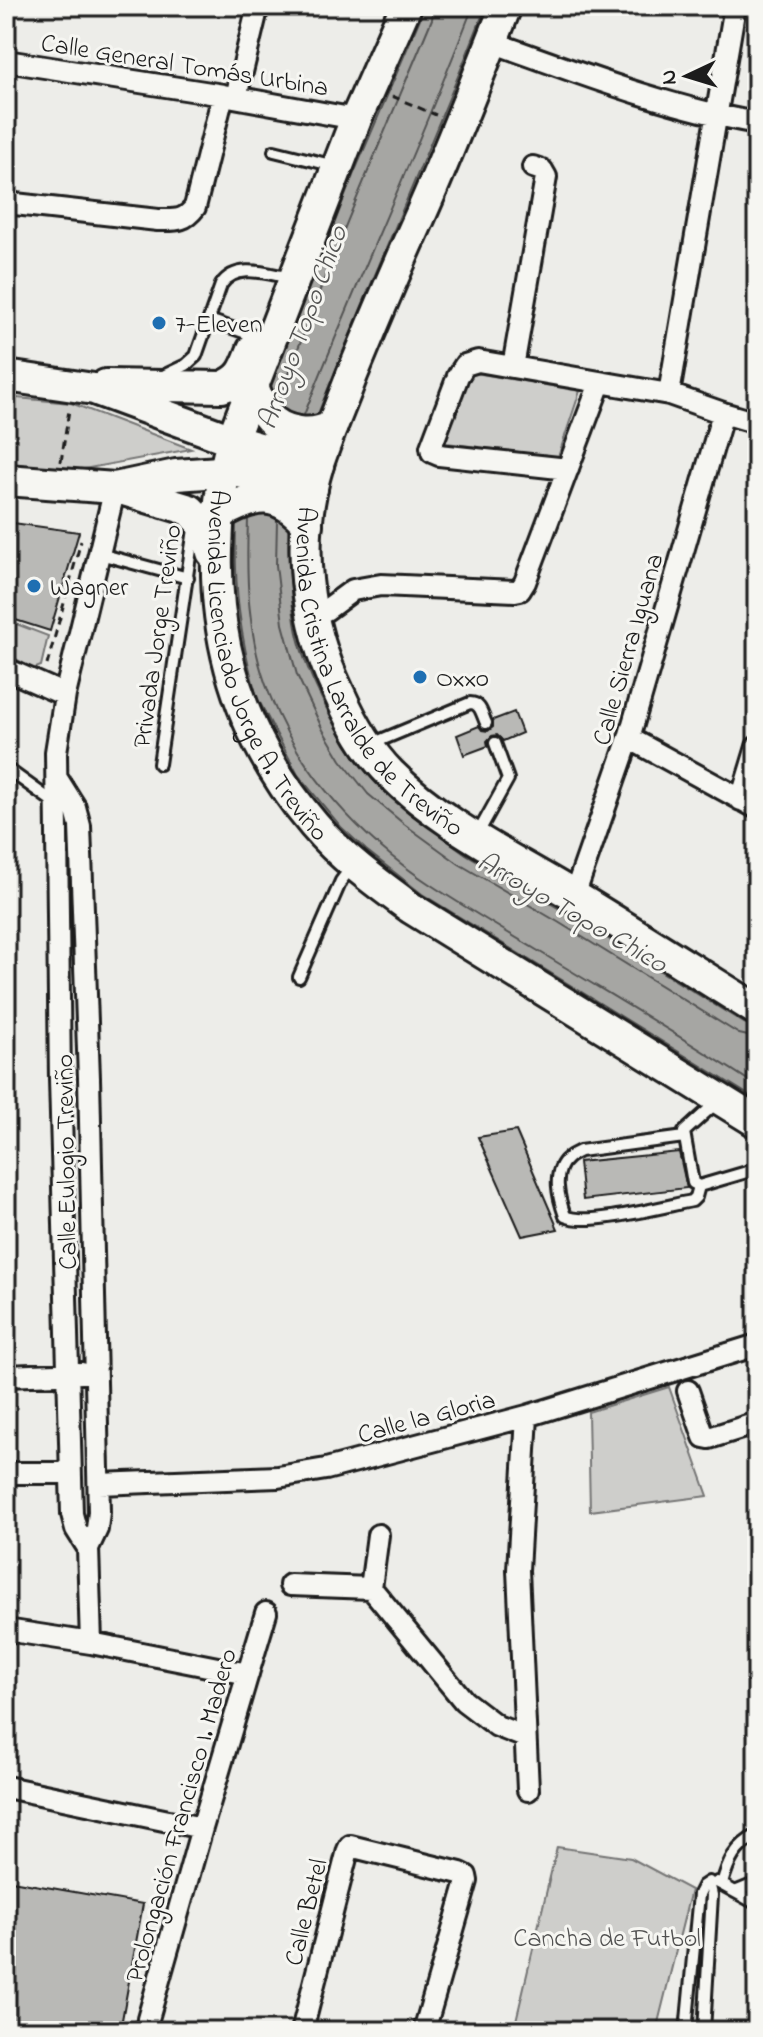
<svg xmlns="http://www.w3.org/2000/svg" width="763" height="2037" font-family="'Indie Flower',sans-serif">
  <rect width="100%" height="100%" fill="#edede9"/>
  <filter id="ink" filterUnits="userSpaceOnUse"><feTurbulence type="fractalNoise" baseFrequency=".0125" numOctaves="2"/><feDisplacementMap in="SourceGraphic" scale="16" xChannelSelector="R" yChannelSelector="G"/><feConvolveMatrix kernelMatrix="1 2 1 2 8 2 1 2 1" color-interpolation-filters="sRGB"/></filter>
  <g filter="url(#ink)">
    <path fill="#cececb" stroke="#757574" stroke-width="2" d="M 464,371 L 580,391 L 558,457 L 438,442 Z
      M 6,397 L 71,403 L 191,449 L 73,471 L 6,466 Z
      M 6,620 L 48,636 L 41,666 L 33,669 L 6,653 Z
      M 669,1387 L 708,1496 L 590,1511 L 588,1412 Z
      M 557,1847 L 631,1858 L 691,1890 L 656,2031 L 538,2031 L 515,2025 Z"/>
    <path fill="#a6a6a3" stroke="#6f6f6d" stroke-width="2" d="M 405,6 L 506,6 L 312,489 L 313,621 L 391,774 L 757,1010 L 757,1122 L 354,863 L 240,703 L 218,515 Z"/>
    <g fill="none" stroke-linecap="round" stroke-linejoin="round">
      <path stroke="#535352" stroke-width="2" d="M 320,260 L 354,173 L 421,16 L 422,8
        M 279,403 C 323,272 379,146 432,19 L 434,6
        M 318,414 C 372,277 433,143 486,6
        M 304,415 C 358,278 420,144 473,6
        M 248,519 C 246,577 247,638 269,693 C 298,771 362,840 431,885 C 466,908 503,930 540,952 C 612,996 686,1039 757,1086
        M 277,520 L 276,565 L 283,624 L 297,675 L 323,730 L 341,760 L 368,794 L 404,824 L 459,864 L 558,922 L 739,1034 L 757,1038
        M 236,525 C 234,587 239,633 256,694
        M 288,529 C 288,560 290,591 295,622 C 299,648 309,673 321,697 C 347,751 370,786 420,821
        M 260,703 L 298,775 L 341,827 L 366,850 L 422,894 L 757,1100
        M 445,839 L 466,854 L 565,912 L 744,1023 L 754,1026"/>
    </g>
    <path fill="#b9b9b6" stroke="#1c1c1c" stroke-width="2" d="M 13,523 L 79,532 L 50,631 L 6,617 L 6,555 Z
      M 514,712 L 522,733 L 503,741 L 497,735 L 492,736 L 487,741 L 488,746 L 464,755 L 457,735 L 479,726 L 482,730 L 488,731 L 493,727 L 493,720 Z
      M 516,1131 L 558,1229 L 522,1236 L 478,1137 Z
      M 679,1152 L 687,1188 L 583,1200 L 579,1162 Z
      M 6,1880 L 143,1904 L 120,2031 L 6,2031 Z"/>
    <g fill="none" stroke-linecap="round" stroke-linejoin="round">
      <g stroke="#1c1c1c" stroke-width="16">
        <path id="service" d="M 274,151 L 335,166
          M 209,320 L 258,337
          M 165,375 L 186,365 L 196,356 L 221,285 C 236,262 268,274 291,278
          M 100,554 L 188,578
          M 369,745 L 470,703 C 481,703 482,715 486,723
          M 159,764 L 194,529
          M 6,768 L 56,804
          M 477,835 L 508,779 L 495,743
          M 299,977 L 341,881 L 353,865
          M 717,1102 L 684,1132 L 693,1183 L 699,1186 L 757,1169
          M 684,1137 L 580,1151 C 576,1153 571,1155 568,1158 C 551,1172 559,1199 565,1216 C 586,1227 665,1206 692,1201 L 696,1197 L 699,1186
          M 717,1882 L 757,1904
          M 722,1884 C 728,1862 735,1846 757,1835
          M 735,1892 L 757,1883
          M 686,2031 L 699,1894 L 703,1886 L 709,1882
          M 704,2031 L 712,1895 L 709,1882"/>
      </g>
      <g stroke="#1c1c1c" stroke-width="26">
        <path id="minor" d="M 492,42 C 579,73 666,107 757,123
          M 6,61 L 223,95 L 356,119
          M 236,97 L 258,6
          M 6,203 L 158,220 C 175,220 184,222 195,207 L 223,95
          M 513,367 L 546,177 L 542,170 L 533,167
          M 669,394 L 735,6
          M 568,469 L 439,455 L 432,452 L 431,447 L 458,376 L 465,365 L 478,361 L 669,394 L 723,413 L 757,423
          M 326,610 L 353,590 L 381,585 L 515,591 L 520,590 L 525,582 L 600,383
          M 6,669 L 65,695
          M 629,738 L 757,808
          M 58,780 L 75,807 L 80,826 L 89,1078 L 99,1512 L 97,1529 L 88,1548 L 91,1643
          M 741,800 L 757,747
          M 574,896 L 629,738 L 723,413
          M 6,1376 L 82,1373
          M 688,1391 L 704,1437 L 709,1438 L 757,1423
          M 527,1416 L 518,1570 L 528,1790
          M 6,1473 L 70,1473
          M 99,1484 L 278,1477 L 326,1469 L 527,1416 L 757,1345
          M 88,1548 L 76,1529 L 72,1514 L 60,1079 L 56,752 L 65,695 L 115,488
          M 290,1585 L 371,1588
          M 371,1588 L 464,1701 L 497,1726 L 525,1737
          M 371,1588 L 378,1535
          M 6,1630 L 91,1643 L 248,1674
          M 6,1787 L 202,1828
          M 147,2031 L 148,2019 L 202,1828 L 266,1613
          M 302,2031 L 348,1850 L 350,1846 L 460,1873 L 466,1876 L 467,1881 L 424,2031"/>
      </g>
      <g stroke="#1c1c1c" stroke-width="36">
        <g id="secondary">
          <path id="s1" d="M 406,6 L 356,119 L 232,440 C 228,458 223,476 221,494 C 218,512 218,530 217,549 C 214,653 246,745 314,825 C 341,857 377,883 411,908 L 757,1122"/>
          <path id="s2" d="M 506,6 C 477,79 449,152 417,223 C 394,274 373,324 352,375 C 341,405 328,434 318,464 C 295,540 305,623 339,693 C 352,722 367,750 390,773 C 440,824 513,859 574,896 C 635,933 696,972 757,1010"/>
          <path d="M 6,376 L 94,389 L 232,440 L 318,465"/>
          <path d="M 106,385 L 222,387 C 243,379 245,369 253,349"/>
          <path d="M 253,386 C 257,396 260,407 267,415 C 281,434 313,437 332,426"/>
          <path d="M 6,480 L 115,488 L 176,475 L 234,471 L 312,489"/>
          <path d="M 117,488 L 190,510 C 203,522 208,536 212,552"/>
          <path d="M 218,515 C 255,494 277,489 307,524"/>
        </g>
      </g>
      <path stroke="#1c1c1c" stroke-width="3" stroke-dasharray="8 6" stroke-linecap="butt" d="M 392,96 L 436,115
        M 61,462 L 69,410
        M 47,665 L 81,541"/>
      <use href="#service" stroke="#f6f6f2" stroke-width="10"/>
      <use href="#minor" stroke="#f6f6f2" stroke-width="20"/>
      <use href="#secondary" stroke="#f6f6f2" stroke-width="30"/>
    </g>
  </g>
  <g fill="#1f6fb2" stroke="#f6f6f2" stroke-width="3">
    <circle cx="159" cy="323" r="8"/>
    <circle cx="34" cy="586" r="8"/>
    <circle cx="420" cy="677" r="8"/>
  </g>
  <g text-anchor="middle" stroke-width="6" stroke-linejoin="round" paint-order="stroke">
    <g font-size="26" fill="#1c1c1c" stroke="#f6f6f2">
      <text transform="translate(185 64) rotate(9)" y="9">Calle General Tomás Urbina</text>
      <text transform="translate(156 636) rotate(-82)" y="9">Privada Jorge Treviño</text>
      <text transform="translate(627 649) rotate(-74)" y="9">Calle Sierra Iguana</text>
      <text dy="9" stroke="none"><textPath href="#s1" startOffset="706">Avenida Licenciado Jorge A. Treviño</textPath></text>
      <text dy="9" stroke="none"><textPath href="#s2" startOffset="728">Avenida Cristina Larralde de Treviño</textPath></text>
      <text transform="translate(65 1162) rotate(-91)" y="9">Calle Eulogio Treviño</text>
      <text transform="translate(426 1416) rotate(-15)" y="9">Calle la Gloria</text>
      <text transform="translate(180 1815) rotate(-74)" y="9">Prolongación Francisco I. Madero</text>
      <text transform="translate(305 1912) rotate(-76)" y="9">Calle Betel</text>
    </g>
    <g font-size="26" fill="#1c1c1c" stroke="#f6f6f2" text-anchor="start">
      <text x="175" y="332">7-Eleven</text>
      <text x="50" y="595">Wagner</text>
      <text x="436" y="686">Oxxo</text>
    </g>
    <g font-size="26" fill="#515151" stroke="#f6f6f2">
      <text x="607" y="1946">Cancha de Futbol</text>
    </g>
    <g font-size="28" font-style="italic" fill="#535352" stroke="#f6f6f2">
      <text transform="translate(301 327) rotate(-70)" y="10">Arroyo Topo Chico</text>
      <text transform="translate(573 911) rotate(30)" y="10">Arroyo Topo Chico</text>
    </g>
  </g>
  <rect width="763" height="2037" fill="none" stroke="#f6f6f2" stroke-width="32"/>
  <rect x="16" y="16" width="731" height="2005" fill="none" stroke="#1c1c1c" stroke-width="3" filter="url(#ink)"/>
  <g transform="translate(687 76) rotate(266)" stroke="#f6f6f2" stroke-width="6" paint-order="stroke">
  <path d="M0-6L14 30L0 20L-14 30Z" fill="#1c1c1c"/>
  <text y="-12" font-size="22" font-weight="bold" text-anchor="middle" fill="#1c1c1c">N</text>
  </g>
</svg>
